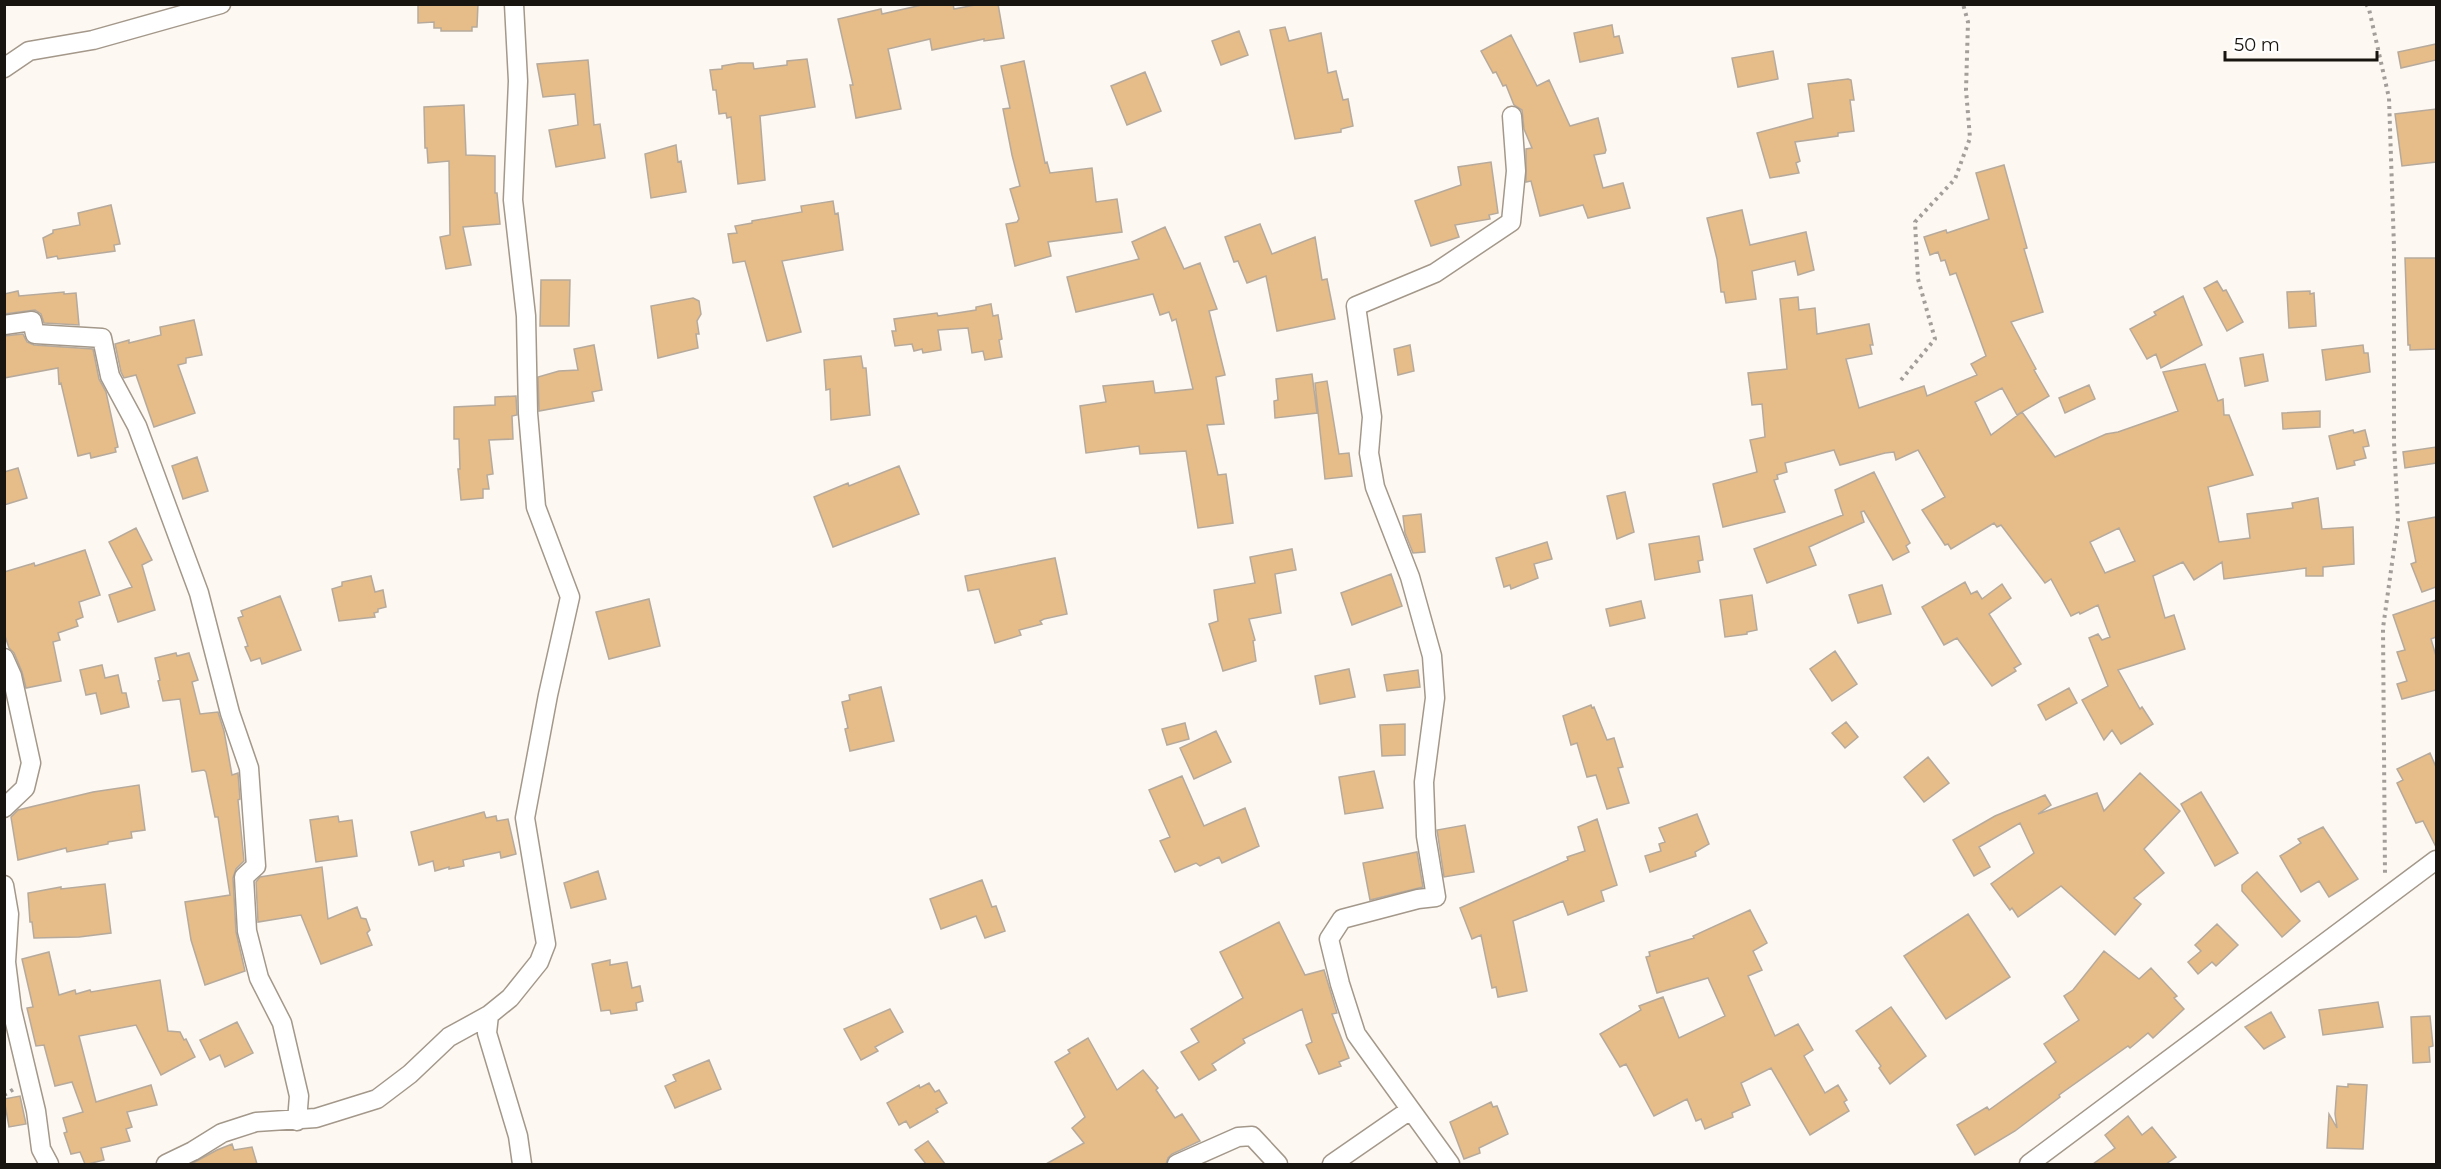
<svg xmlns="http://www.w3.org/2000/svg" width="2441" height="1169" font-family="Montserrat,sans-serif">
  <rect width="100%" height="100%" fill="#fdf8f2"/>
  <path fill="#e6bc89" stroke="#b6aa9c" stroke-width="1.5" fill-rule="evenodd" d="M 418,4 L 478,4 L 477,27 L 472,27 L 472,31 L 441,31 L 441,28 L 434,28 L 434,22 L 418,23 Z
    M 926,4 L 953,4 L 954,9 L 980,4 L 998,4 L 1004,38 L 984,41 L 984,39 L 932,50 L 930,39 L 888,49 L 901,109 L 856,118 L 850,85 L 853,85 L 838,19 L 881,9 L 882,14 Z
    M 1612,25 L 1614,37 L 1619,36 L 1623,53 L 1580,62 L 1574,33 Z
    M 1285,27 L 1289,41 L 1321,33 L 1328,73 L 1336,71 L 1343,100 L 1348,99 L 1353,126 L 1341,129 L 1341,132 L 1295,139 L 1270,30 Z
    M 1239,31 L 1248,55 L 1221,65 L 1212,41 Z
    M 1511,35 L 1537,86 L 1549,80 L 1570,126 L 1598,118 L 1606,150 L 1605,153 L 1594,155 L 1603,188 L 1623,183 L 1630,208 L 1588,218 L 1583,205 L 1540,216 L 1531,181 L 1526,182 L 1526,149 L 1532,148 L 1524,129 L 1522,110 L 1514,105 L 1506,85 L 1503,86 L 1496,72 L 1493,73 L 1481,51 Z
    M 2436,44 L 2436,60 L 2401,68 L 2398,52 Z
    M 1773,51 L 1778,79 L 1738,87 L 1732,58 Z
    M 807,59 L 815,107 L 760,116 L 765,180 L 738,184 L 731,117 L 727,118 L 726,113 L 719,114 L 716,90 L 713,90 L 710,70 L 722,69 L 722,66 L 739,63 L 753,63 L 754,69 L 787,65 L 787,61 Z
    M 588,60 L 594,125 L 600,124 L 605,158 L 556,167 L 549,130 L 578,125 L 575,94 L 543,97 L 537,64 Z
    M 1024,61 L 1045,163 L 1047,162 L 1050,173 L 1092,168 L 1096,202 L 1117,199 L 1122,232 L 1048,242 L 1051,256 L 1015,266 L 1006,224 L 1017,222 L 1019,219 L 1010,189 L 1020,186 L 1012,155 L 1003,109 L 1010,108 L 1001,66 Z
    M 1145,72 L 1161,111 L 1127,125 L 1111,86 Z
    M 1848,79 L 1851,80 L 1854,100 L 1850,100 L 1854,131 L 1838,133 L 1838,136 L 1795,142 L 1800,161 L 1796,163 L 1799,173 L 1770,178 L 1757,133 L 1813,118 L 1808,84 Z
    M 464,105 L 466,155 L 495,156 L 495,193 L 497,193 L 500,224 L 463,227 L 471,265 L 446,269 L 440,237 L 450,235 L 449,161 L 428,163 L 427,148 L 425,148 L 424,107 Z
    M 2436,109 L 2436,162 L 2402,166 L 2395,114 Z
    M 676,145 L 678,162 L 681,161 L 686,192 L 651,198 L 645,154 Z
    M 1491,162 L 1498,213 L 1489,215 L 1490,219 L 1455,225 L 1459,237 L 1431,246 L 1415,201 L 1461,185 L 1458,167 Z
    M 2004,165 L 2027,248 L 2024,249 L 2043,312 L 2011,322 L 2036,369 L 2034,370 L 2049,396 L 2017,415 L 2002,388 L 1975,402 L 1991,435 L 2022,412 L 2055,457 L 2106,434 L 2118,432 L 2178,411 L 2163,372 L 2205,364 L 2218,401 L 2223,399 L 2224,415 L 2229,415 L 2253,475 L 2208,487 L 2219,542 L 2250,538 L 2247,514 L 2293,508 L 2292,503 L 2318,498 L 2322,529 L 2353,527 L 2354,564 L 2323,567 L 2323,576 L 2306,576 L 2306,568 L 2224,579 L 2222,562 L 2194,580 L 2183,562 L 2153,576 L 2165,618 L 2174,615 L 2185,649 L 2118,670 L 2140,709 L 2142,707 L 2153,724 L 2121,744 L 2112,730 L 2104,740 L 2082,700 L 2108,686 L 2089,638 L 2098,634 L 2102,640 L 2110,637 L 2098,605 L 2080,614 L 2079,612 L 2071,616 L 2051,579 L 2045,583 L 2001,525 L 1997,527 L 1994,523 L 1951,549 L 1948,544 L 1945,545 L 1922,510 L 1945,497 L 1918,450 L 1896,460 L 1894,452 L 1885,453 L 1840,465 L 1834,450 L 1785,463 L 1787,472 L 1777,475 L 1778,479 L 1774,480 L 1785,512 L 1723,527 L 1713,484 L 1757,472 L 1750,440 L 1765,437 L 1762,404 L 1752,405 L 1748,373 L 1787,369 L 1780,299 L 1798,297 L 1799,310 L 1815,308 L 1817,334 L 1869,324 L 1873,345 L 1870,345 L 1872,354 L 1846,359 L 1859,408 L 1924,386 L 1927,396 L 1977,375 L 1971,364 L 1986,356 L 1956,273 L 1950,275 L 1945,260 L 1941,261 L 1938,252 L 1930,255 L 1924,237 L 1946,230 L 1947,233 L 1989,219 L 1976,173 ZM 2119,528 L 2135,561 L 2105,573 L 2090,542 Z
    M 833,201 L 835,214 L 838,213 L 843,250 L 782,261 L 801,332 L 767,341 L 745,261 L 733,263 L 728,234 L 737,233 L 735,226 L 752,223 L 752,221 L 802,212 L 801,206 Z
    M 111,205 L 120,244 L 114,245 L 115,251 L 58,259 L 57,256 L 47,258 L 43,238 L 53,233 L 53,230 L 80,225 L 78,213 Z
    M 1742,210 L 1750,245 L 1806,232 L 1814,270 L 1798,275 L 1795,261 L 1752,271 L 1756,299 L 1726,303 L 1724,292 L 1721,292 L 1717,259 L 1707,218 Z
    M 1260,224 L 1272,254 L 1315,237 L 1322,280 L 1327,279 L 1335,319 L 1277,331 L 1266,276 L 1247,283 L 1238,261 L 1234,262 L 1225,237 Z
    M 1165,227 L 1184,269 L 1200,263 L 1217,309 L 1209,311 L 1225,375 L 1216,377 L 1224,424 L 1207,425 L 1218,475 L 1226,474 L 1233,523 L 1198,528 L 1186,451 L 1140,454 L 1139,446 L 1086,453 L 1080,406 L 1106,402 L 1103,386 L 1153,381 L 1155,393 L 1193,389 L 1176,319 L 1172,321 L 1169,312 L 1160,315 L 1153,294 L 1076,312 L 1067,277 L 1139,259 L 1132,242 Z
    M 2405,258 L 2436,258 L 2436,349 L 2410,350 L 2410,345 L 2408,345 Z
    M 541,280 L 570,280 L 569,326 L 540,326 Z
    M 2217,281 L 2223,291 L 2226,290 L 2243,322 L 2227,331 L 2204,288 Z
    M 18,291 L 19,296 L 64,292 L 64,294 L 76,293 L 79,325 L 44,323 L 41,314 L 35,310 L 4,314 L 4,294 Z
    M 2310,291 L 2310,294 L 2314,293 L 2316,326 L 2289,328 L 2287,292 Z
    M 2183,296 L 2202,345 L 2161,368 L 2156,354 L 2147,359 L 2130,329 L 2156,315 L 2154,312 Z
    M 693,298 L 699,301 L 701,314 L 697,321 L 699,334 L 696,334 L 698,348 L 658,358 L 651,306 Z
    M 991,304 L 993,316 L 998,315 L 1002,339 L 999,340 L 1002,357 L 985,360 L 983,351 L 972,353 L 968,328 L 938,330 L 941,350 L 923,353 L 922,349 L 914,351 L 912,344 L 895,346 L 892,331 L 896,331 L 894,319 L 937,313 L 938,316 L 976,310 L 976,307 Z
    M 194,320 L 202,355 L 186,358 L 186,363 L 178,365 L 195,413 L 154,427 L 136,375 L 124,378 L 121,372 L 115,344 L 129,340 L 129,343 L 161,335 L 160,327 Z
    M 23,334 L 27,342 L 34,345 L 93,349 L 99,379 L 106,392 L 118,447 L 115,448 L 116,452 L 91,458 L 90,453 L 78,456 L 61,383 L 59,384 L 58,368 L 4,378 L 4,336 Z
    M 594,345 L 602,390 L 592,392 L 594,401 L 539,411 L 538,377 L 559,371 L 578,370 L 574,349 Z
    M 1410,345 L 1414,371 L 1398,375 L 1394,349 Z
    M 2363,345 L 2364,353 L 2368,353 L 2370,372 L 2326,380 L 2322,350 Z
    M 2263,354 L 2268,381 L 2245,386 L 2240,358 Z
    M 861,356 L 863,368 L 866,368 L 870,415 L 831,420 L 830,389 L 826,390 L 824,360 Z
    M 1312,374 L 1317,413 L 1275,418 L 1274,401 L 1278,400 L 1276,379 Z
    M 1327,381 L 1339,454 L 1349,453 L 1352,476 L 1325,479 L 1315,383 Z
    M 2089,385 L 2095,399 L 2065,413 L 2059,398 Z
    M 516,396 L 517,415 L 512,416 L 513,439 L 489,440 L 493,474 L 487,475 L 489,489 L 483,489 L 483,498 L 461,500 L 458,469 L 460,469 L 459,439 L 454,439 L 454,407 L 495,405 L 495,397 Z
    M 2320,411 L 2320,427 L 2283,429 L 2282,413 Z
    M 2353,430 L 2354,433 L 2365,430 L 2369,446 L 2363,447 L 2366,458 L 2354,461 L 2355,465 L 2337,469 L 2329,436 Z
    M 2436,447 L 2436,463 L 2405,468 L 2403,452 Z
    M 197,457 L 208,491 L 183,499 L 172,466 Z
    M 899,466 L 919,514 L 833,547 L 814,497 L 848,483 L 849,486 Z
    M 18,468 L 27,498 L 4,505 L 4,472 Z
    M 1874,472 L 1910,543 L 1906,546 L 1909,552 L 1893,560 L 1864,511 L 1861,512 L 1864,522 L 1809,547 L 1816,565 L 1767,583 L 1754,549 L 1843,515 L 1835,490 Z
    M 1625,492 L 1634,532 L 1617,539 L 1607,496 Z
    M 1421,514 L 1425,552 L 1413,553 L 1405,533 L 1403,516 Z
    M 2436,517 L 2436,587 L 2422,592 L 2411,564 L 2416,562 L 2408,522 Z
    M 136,528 L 152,560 L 142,565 L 155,610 L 118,622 L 109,595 L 132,587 L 109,542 Z
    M 1699,536 L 1703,560 L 1698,561 L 1700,572 L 1655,580 L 1649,544 Z
    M 1547,542 L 1552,559 L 1534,564 L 1538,578 L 1511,589 L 1510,585 L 1504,587 L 1496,558 Z
    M 1292,549 L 1296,570 L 1275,574 L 1281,613 L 1249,619 L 1255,640 L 1253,641 L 1256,661 L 1223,671 L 1209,624 L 1218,621 L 1214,590 L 1255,583 L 1250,557 Z
    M 85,550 L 100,595 L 79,602 L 83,617 L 76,620 L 78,626 L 58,633 L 60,640 L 53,642 L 61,681 L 26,688 L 22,672 L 14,653 L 9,648 L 4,633 L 4,572 L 31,564 L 34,563 L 35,566 Z
    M 1055,558 L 1067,614 L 1044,619 L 1040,621 L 1042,624 L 1019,630 L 1021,635 L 995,643 L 979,589 L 968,591 L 965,576 Z
    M 1391,574 L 1402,606 L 1352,625 L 1341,593 Z
    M 371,576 L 375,592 L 383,590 L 386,607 L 378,609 L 378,612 L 374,613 L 375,617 L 339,621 L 332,589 L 342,586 L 342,582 Z
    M 1965,582 L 1971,594 L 1977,591 L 1982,599 L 2002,584 L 2011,598 L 1989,614 L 2021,664 L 2014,668 L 2016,671 L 1992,686 L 1957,638 L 1944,645 L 1922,607 Z
    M 1882,585 L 1891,614 L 1858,623 L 1849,595 Z
    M 1752,595 L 1757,630 L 1747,632 L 1747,634 L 1725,637 L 1720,600 Z
    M 280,596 L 301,650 L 262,664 L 260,658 L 251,661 L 245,647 L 248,646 L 238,618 L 243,616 L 241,611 Z
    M 649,599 L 660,646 L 609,659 L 596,612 Z
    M 2436,600 L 2436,637 L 2431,639 L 2436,656 L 2436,690 L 2402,699 L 2397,684 L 2407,681 L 2397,652 L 2405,650 L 2393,615 Z
    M 1641,601 L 1645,618 L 1610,626 L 1606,609 Z
    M 1835,651 L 1857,684 L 1832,701 L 1810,669 Z
    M 176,653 L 177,656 L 189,653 L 198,680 L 192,682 L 200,714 L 218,712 L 224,731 L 232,775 L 238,773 L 240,799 L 238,800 L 244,861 L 236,869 L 233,878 L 236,932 L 245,971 L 205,985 L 191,940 L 185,902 L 230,895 L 218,817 L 215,817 L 206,772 L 204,770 L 192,772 L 180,699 L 163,701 L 158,681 L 160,680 L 155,658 Z
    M 102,665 L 105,678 L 118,675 L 122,693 L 126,693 L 129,707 L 101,714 L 96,693 L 86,695 L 80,670 Z
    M 1349,669 L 1355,697 L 1320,704 L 1315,676 Z
    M 1418,670 L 1420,687 L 1387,691 L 1384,675 Z
    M 881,687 L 894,741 L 850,751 L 845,729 L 848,728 L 842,702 L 850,700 L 849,695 Z
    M 2069,688 L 2077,703 L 2046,720 L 2038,705 Z
    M 1591,705 L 1592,708 L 1594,707 L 1607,740 L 1614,738 L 1623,767 L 1618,768 L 1629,803 L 1607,809 L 1596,775 L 1587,777 L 1577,743 L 1571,745 L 1563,716 Z
    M 1846,722 L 1858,737 L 1845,748 L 1832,733 Z
    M 1185,723 L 1189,739 L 1167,745 L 1162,729 Z
    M 1405,724 L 1405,755 L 1382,756 L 1380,725 Z
    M 1216,731 L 1231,762 L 1194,779 L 1180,748 Z
    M 2430,753 L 2436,767 L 2436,847 L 2423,821 L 2416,823 L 2397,783 L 2403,780 L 2397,769 Z
    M 1928,757 L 1949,783 L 1924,802 L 1904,777 Z
    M 1374,771 L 1383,808 L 1345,814 L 1339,777 Z
    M 2140,773 L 2180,811 L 2144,849 L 2164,873 L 2134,898 L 2141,904 L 2115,935 L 2061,886 L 2018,917 L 2012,908 L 2010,910 L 1991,884 L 2034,853 L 2020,823 L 1979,847 L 1990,867 L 1974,876 L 1953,840 L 1995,816 L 2045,795 L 2051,805 L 2038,814 L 2097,793 L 2104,811 Z
    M 1182,776 L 1204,826 L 1245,808 L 1259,846 L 1222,863 L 1219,857 L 1200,866 L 1196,863 L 1175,872 L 1160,841 L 1170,837 L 1149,790 Z
    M 139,785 L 145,830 L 131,832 L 132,838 L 108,842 L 108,844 L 67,852 L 66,848 L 18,860 L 11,817 L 18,810 L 93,792 Z
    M 2201,792 L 2238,853 L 2215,866 L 2181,804 Z
    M 484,812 L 486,818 L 496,816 L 497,821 L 508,819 L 516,854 L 501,858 L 500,852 L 463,860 L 464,866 L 449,869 L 449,867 L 435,871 L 433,861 L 419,865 L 411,832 Z
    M 1697,814 L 1709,844 L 1695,852 L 1696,856 L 1650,872 L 1645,856 L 1661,851 L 1659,844 L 1665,842 L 1659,828 Z
    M 338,816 L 339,822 L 352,820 L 357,856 L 316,862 L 310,820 Z
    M 1597,819 L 1617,885 L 1601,891 L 1604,901 L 1568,915 L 1563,901 L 1513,921 L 1527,991 L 1498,997 L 1496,987 L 1492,988 L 1481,935 L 1472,939 L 1460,908 L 1568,860 L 1567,857 L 1585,851 L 1578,827 Z
    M 1465,825 L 1474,872 L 1444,877 L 1437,830 Z
    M 2323,827 L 2358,879 L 2329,897 L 2319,881 L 2301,892 L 2280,856 L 2301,843 L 2298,839 Z
    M 1417,852 L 1423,887 L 1370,900 L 1363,863 Z
    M 322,867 L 328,919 L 357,907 L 361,918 L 366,919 L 370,930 L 367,933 L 372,945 L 321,964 L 301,915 L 258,922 L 256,882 L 260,877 Z
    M 598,871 L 606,899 L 571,908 L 564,883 Z
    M 2257,872 L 2300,921 L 2282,937 L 2242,891 L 2242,885 Z
    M 982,880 L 992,907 L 996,906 L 1005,931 L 985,938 L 976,916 L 941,929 L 930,899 Z
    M 105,884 L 111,933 L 79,937 L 34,938 L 32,922 L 30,922 L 28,893 L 61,887 L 61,889 Z
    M 1750,910 L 1767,943 L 1753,951 L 1762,970 L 1748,976 L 1775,1036 L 1798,1024 L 1813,1050 L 1804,1056 L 1825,1093 L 1838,1085 L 1847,1100 L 1844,1102 L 1849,1111 L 1810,1135 L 1771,1068 L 1741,1083 L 1750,1105 L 1732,1113 L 1733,1117 L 1705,1129 L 1701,1119 L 1696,1121 L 1687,1099 L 1654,1116 L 1626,1064 L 1620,1067 L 1600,1034 L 1641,1010 L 1639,1006 L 1663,997 L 1679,1038 L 1725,1016 L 1708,978 L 1657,993 L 1646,957 L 1650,956 L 1649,952 L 1694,938 L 1693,936 Z
    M 1968,914 L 2010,977 L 1946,1019 L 1904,956 Z
    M 1279,922 L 1305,975 L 1324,970 L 1337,1013 L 1332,1014 L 1349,1058 L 1339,1062 L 1341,1066 L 1319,1074 L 1306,1045 L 1312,1042 L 1302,1009 L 1243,1039 L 1245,1043 L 1212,1064 L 1216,1070 L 1199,1080 L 1181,1052 L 1199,1042 L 1191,1029 L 1243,998 L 1220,952 Z
    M 2217,924 L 2238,945 L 2216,966 L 2212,962 L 2198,974 L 2188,962 L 2201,951 L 2195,945 Z
    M 2104,951 L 2139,979 L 2151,968 L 2177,996 L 2174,998 L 2184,1009 L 2153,1038 L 2148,1033 L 2130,1048 L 2128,1046 L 2059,1095 L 2060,1097 L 2015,1131 L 1975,1155 L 1957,1125 L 1987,1107 L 1989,1110 L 2056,1062 L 2044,1044 L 2079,1020 L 2064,996 L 2073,990 Z
    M 49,952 L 59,995 L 75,990 L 76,994 L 90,990 L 91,992 L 160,980 L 168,1031 L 180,1032 L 184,1040 L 186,1039 L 195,1057 L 161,1075 L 136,1025 L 79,1036 L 96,1102 L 151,1085 L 157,1105 L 127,1112 L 132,1127 L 126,1129 L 130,1141 L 101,1148 L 104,1160 L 88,1164 L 85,1164 L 80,1152 L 71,1154 L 64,1133 L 67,1132 L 63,1118 L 83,1112 L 72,1082 L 55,1086 L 44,1045 L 36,1046 L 27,1008 L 33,1007 L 22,959 Z
    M 610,960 L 610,965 L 627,962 L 632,988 L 640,986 L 643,1001 L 636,1003 L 637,1010 L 611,1014 L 610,1010 L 601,1011 L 592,964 Z
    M 2378,1002 L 2383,1027 L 2323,1035 L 2319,1010 Z
    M 1891,1007 L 1926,1056 L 1890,1084 L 1879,1068 L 1881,1066 L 1856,1031 Z
    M 890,1009 L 903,1032 L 875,1047 L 878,1051 L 861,1060 L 844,1029 Z
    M 2271,1012 L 2285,1037 L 2264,1049 L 2245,1027 Z
    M 2430,1016 L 2433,1046 L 2429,1047 L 2430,1062 L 2413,1063 L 2411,1017 Z
    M 237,1022 L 253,1053 L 225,1067 L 220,1055 L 210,1060 L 200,1040 Z
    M 1088,1038 L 1117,1090 L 1143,1070 L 1158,1088 L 1156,1090 L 1175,1118 L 1182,1114 L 1200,1141 L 1172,1154 L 1168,1158 L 1166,1164 L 1046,1164 L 1084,1143 L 1072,1128 L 1085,1117 L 1055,1062 L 1070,1053 L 1068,1050 Z
    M 709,1060 L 721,1089 L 675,1108 L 665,1086 L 676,1081 L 673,1075 Z
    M 929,1083 L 935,1092 L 939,1090 L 947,1103 L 936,1109 L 938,1112 L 910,1128 L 906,1121 L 899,1125 L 887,1103 L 919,1085 L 920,1088 Z
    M 2348,1084 L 2367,1085 L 2363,1149 L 2327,1148 L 2329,1114 L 2337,1128 L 2335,1114 L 2337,1086 L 2348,1087 Z
    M 20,1096 L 26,1124 L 9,1127 L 4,1099 Z
    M 1491,1102 L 1493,1107 L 1497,1106 L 1508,1134 L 1479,1148 L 1480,1153 L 1464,1159 L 1450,1122 Z
    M 2128,1116 L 2142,1135 L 2152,1127 L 2176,1157 L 2166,1164 L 2093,1164 L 2115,1148 L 2105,1135 Z
    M 928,1141 L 945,1164 L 926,1164 L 915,1150 Z
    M 232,1144 L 234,1150 L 252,1147 L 257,1164 L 191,1164 L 217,1150 Z"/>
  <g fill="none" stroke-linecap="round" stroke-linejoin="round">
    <g stroke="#a3988a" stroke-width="21">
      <path id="minor" d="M 4,68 L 29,51 L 93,40 L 221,4
        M 4,325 L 32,321 L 35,334 L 102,338 L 110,376 L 137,426 L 199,593 L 230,713 L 249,768 L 256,866 L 244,877 L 247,931 L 259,978 L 282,1023 L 299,1096 L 297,1121
        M 4,658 L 12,676 L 31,763 L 25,788 L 4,808
        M 4,885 L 9,914 L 6,962 L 12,1010 L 36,1111 L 41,1149 L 49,1164
        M 489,1015 L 487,1033 L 518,1136 L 522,1164
        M 166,1164 L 193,1151 L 222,1133 L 256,1122 L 316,1118 L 377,1099 L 410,1074 L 449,1037 L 489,1015 L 510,998 L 539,962 L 546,944 L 525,818 L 548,695 L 570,597 L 536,507 L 528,413 L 526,316 L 513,200 L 518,81 L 514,4
        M 1177,1164 L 1238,1137 L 1252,1136 L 1278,1164
        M 1332,1164 L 1410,1110
        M 1450,1164 L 1356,1034 L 1340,984 L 1329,939 L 1342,919 L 1418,899 L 1436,897 L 1426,836 L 1424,782 L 1435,698 L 1432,656 L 1410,577 L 1375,487 L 1369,453 L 1372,417 L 1356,306 L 1435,273 L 1511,222 L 1516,171 L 1512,116
        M 2029,1164 L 2436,860"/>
    </g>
    <path stroke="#a39e99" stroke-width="4" stroke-dasharray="3 4.5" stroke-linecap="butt" d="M 2366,4 L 2369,9 L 2389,98 L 2394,247 L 2394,443 L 2398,520 L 2383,628 L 2385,875
      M 1901,380 L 1935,339 L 1918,279 L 1915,222 L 1955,179 L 1970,138 L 1966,90 L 1968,22 L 1963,4
      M 4,1095 L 14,1089"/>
    <use href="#minor" stroke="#fff" stroke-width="18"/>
  </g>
  <rect width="2441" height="1169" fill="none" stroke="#18140f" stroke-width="12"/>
  <path d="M2225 51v9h152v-9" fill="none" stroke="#18140f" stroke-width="3"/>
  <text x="2234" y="51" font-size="18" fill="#18140f" stroke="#ffffff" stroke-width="4.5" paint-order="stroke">50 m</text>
</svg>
